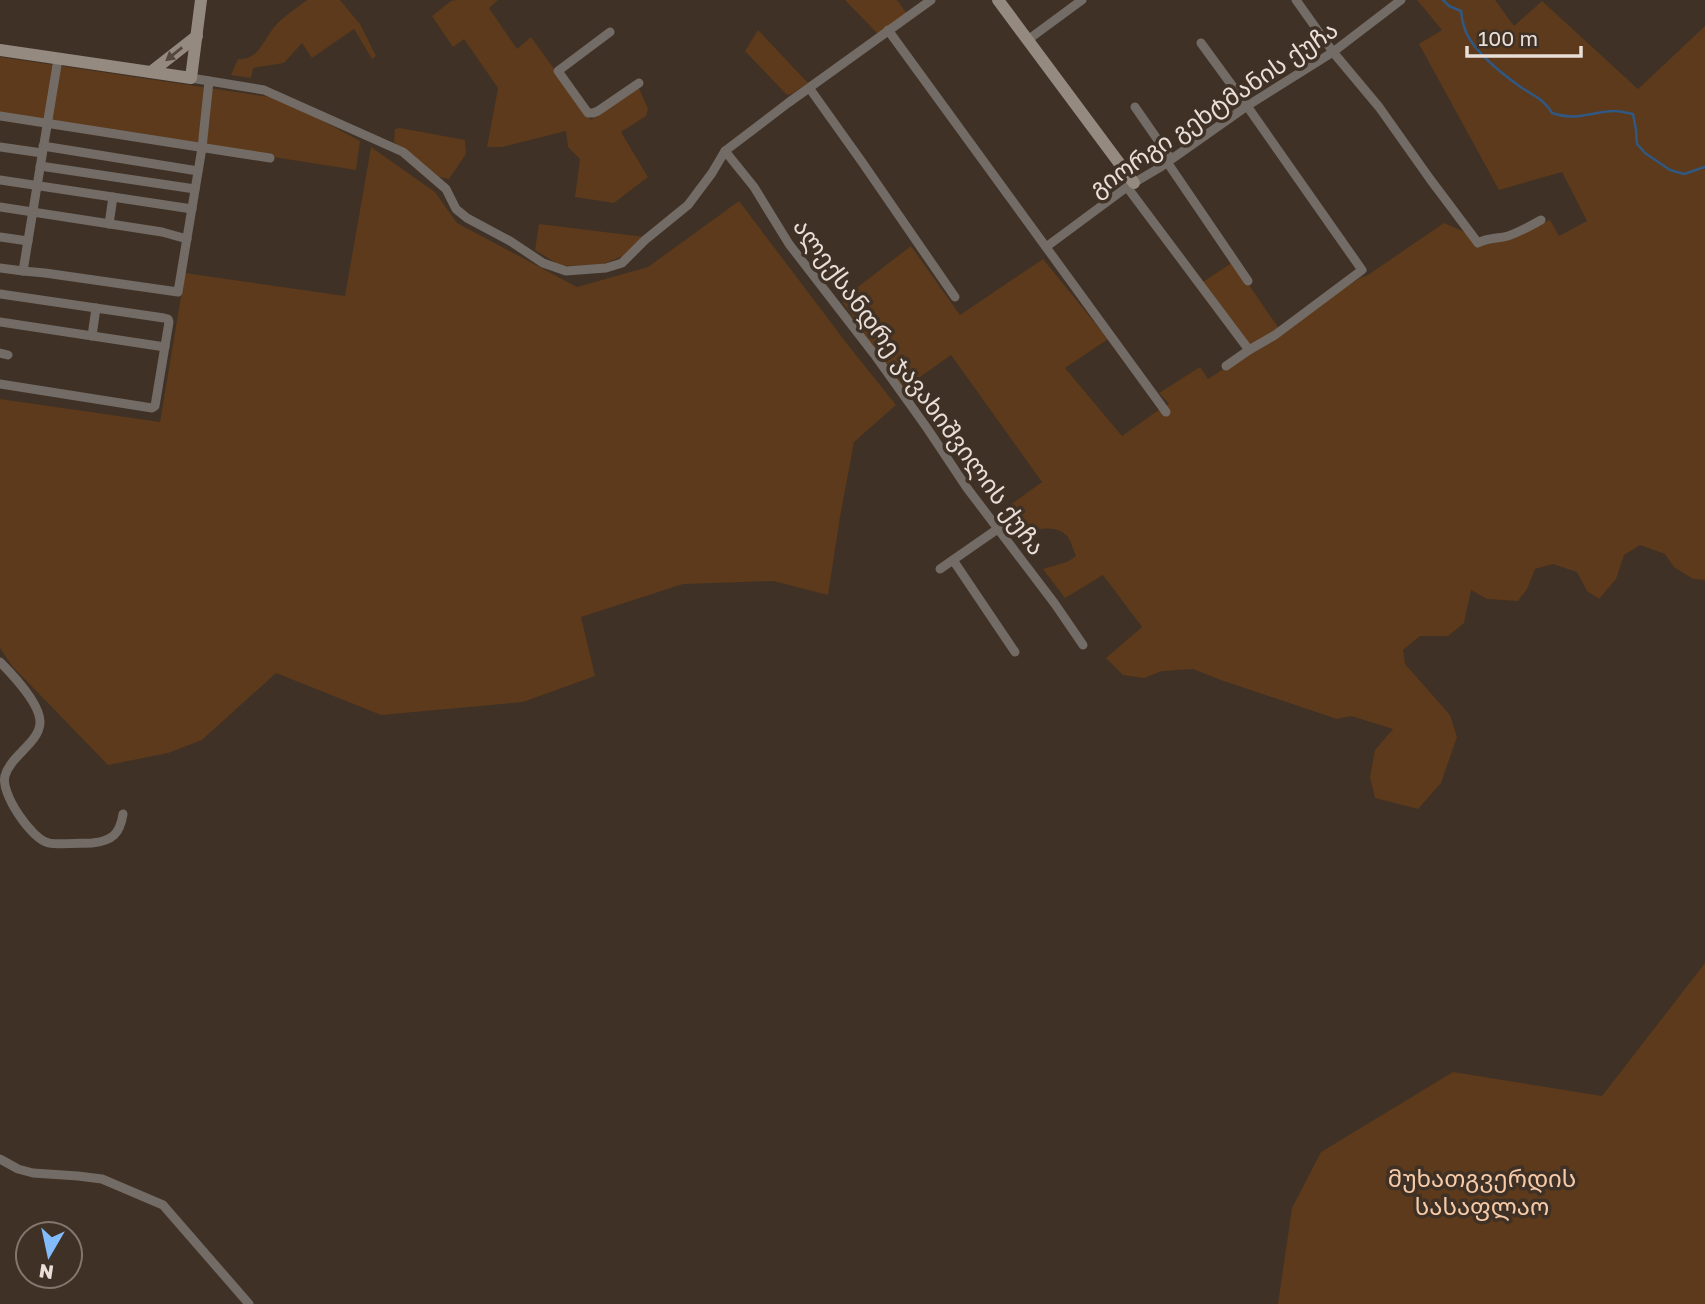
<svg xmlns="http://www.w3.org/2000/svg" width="1705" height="1304" viewBox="0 0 1705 1304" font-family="'Golos Text','Noto Sans Georgian',sans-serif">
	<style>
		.green { fill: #5c3a1b }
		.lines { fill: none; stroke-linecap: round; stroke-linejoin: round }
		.stream { stroke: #305882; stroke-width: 2.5 }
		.street { stroke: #736b65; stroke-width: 9 }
		.secondary { stroke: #958a80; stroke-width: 12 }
		.oneway { fill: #54473c }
		.labels { text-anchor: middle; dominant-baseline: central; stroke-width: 7; stroke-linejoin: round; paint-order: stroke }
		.street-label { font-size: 24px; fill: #e9dfd8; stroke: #3f3125 }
		.park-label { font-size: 24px; fill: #f7cba8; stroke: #3f3125 }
	</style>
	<rect width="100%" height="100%" fill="#3f3125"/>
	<g class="green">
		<path d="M307 0H340L360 24 376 56 372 59 354 29 312 58 302 43 284 63 253 68 251 78 231 75 238 59C258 61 264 39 275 26 284 16 297 8 307 0Z"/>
		<path d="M456 0H498L489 8 517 49 531 37 591 120 639 88 648 109 646 116 621 132 648 177 614 203 575 197 580 159 568 147 566 131 502 147H487L498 88 464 39 453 47 432 16 451 1Z"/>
		<path d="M845 0H897L907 14 878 34Z"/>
		<path d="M1417 0H1495L1514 26 1542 1 1638 89 1705 26V580L1693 579 1674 567 1665 554 1640 545 1624 555 1616 579 1599 599 1587 591 1577 572 1553 564 1535 569 1527 589 1518 601 1487 599 1471 590 1464 623 1448 636H1420L1403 650 1405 664 1450 715 1457 737 1441 783 1418 809 1375 798 1370 777 1375 750 1393 729 1351 716 1337 719 1218 679 1193 669 1162 671 1144 678 1123 675 1106 658 1142 627 1103 575 1065 598 1043 569 1067 562 1076 556C1073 550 1071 539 1066 535 1055 524 1029 528 1019 538L995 516 1042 482 951 355 903 389 841 300 911 246 960 315 1043 259 1108 339 1065 368 1122 436 1160 409 1169 404 1159 393 1200 367 1208 379 1248 353 1203 282 1233 262 1280 330 1360 278 1368 275 1444 223 1490 243 1510 237 1550 220 1559 236 1587 221 1562 172 1499 190 1419 44 1442 30Z"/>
		<path d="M758 30 808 83 790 95 786 94 745 51Z"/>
		<path d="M0 57 270 97 321 120 360 141 356 170 0 114Z"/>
		<path d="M400 128 465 140 466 154 449 179 439 177 394 142 395 129Z"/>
		<path d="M371 147 435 192 457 223 577 287 648 267 739 201 848 345 896 405 854 442 840 517 828 595 773 581 683 584 581 617 595 676 523 702 381 715 276 673 202 740 168 753 108 765 12 666 0 648V399L160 422 185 273 345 296Z"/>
		<path d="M539 224 645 237 625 255 601 265 561 266 535 250Z"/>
		<path d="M1705 963V1304H1278L1292 1208 1321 1152 1453 1072 1602 1096Z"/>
	</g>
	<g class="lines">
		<path class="stream" d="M1443 0 1449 6 1461 11C1462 20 1464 30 1469 38 1480 56 1505 76 1522 88 1534 96 1545 100 1552 113 1578 122 1591 111 1615 111 1621 111 1627 113 1633 114L1636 130 1637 144 1645 153 1670 170 1684 174 1705 167"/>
		<g class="street">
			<path d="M1296 0 1333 52 1379 107 1430 179 1478 243C1488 237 1497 239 1508 236 1520 232 1530 226 1541 220"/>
			<path d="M888 30 1166 412"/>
			<path d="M610 32 558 71 588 113H593L598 111 639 83"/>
			<path d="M1029 39 1082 0"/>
			<path d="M1201 43 1247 106 1362 270 1275 335 1249 350 1226 366"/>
			<path d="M191 78 264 90 403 152 446 189 456 209 467 218 510 241 543 263 566 271 606 268 622 263 645 240 688 205 712 173 725 151 788 103 931 0"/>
			<path d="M810 89 862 162 955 297"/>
			<path d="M1135 107 1171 159"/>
			<path d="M0 116 270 158"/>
			<path d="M43 146 198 171"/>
			<path d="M0 147 42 153"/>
			<path d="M725 151 754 187 789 244 874 354 927 428 967 488 1055 604 1083 645"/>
			<path d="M1167 162 1248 281"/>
			<path d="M40 166 195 189"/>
			<path d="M0 180 192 209"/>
			<path d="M1127 187 1249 350"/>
			<path d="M0 207 162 232 187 239"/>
			<path d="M109 224 113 197"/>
			<path d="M0 237 28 241"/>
			<path d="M1046 247 1127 187 1159 168 1247 106 1333 52 1401 0"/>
			<path d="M0 268 23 271 58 59"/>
			<path d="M23 271 45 273 178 292 202 148 209 81"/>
			<path d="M0 294 164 318 168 319 169 322 155 406 152 408 0 384"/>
			<path d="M0 322 165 347"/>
			<path d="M92 336 96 308"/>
			<path d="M0 353 8 355"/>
			<path d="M953 560 1015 652"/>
			<path d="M940 569 999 528"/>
			<path d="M0 662C13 675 41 705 40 723 39 743 10 756 5 776 0 793 32 840 49 843 57 845 82 843 92 843 112 841 120 834 123 814"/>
			<path d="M0 1159 18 1169 33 1173 78 1176 102 1179 163 1205 249 1304"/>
		</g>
		<g class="secondary">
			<path d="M998 0 1134 183"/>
			<path d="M0 50 191 78 201 0"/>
			<path d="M151 72 197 36"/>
		</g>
	</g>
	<defs><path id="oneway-solid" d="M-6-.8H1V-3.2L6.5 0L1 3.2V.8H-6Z" transform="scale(1.75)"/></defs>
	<use class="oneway" href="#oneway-solid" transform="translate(174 54) rotate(141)"/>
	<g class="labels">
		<g class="street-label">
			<text transform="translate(1213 108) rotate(-34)">გიორგი გეხტმანის ქუჩა</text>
			<text transform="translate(920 386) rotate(54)">ალექსანდრე ჯავახიშვილის ქუჩა</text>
		</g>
		<g class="park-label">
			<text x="1482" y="1177">მუხათგვერდის<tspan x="1482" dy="28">სასაფლაო</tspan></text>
		</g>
	</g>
	<g transform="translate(49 1255) rotate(189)"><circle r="33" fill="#3f3125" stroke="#83776d" stroke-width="2"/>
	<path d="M0-5L12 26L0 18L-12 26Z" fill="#82bcfa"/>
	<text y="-10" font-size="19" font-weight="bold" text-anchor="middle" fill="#e9dfd8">N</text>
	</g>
	<path d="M1467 46v10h114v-10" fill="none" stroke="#e9dfd8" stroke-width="3.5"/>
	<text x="1478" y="46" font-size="21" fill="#e9dfd8" stroke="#3f3125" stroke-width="5" paint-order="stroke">100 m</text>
</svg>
